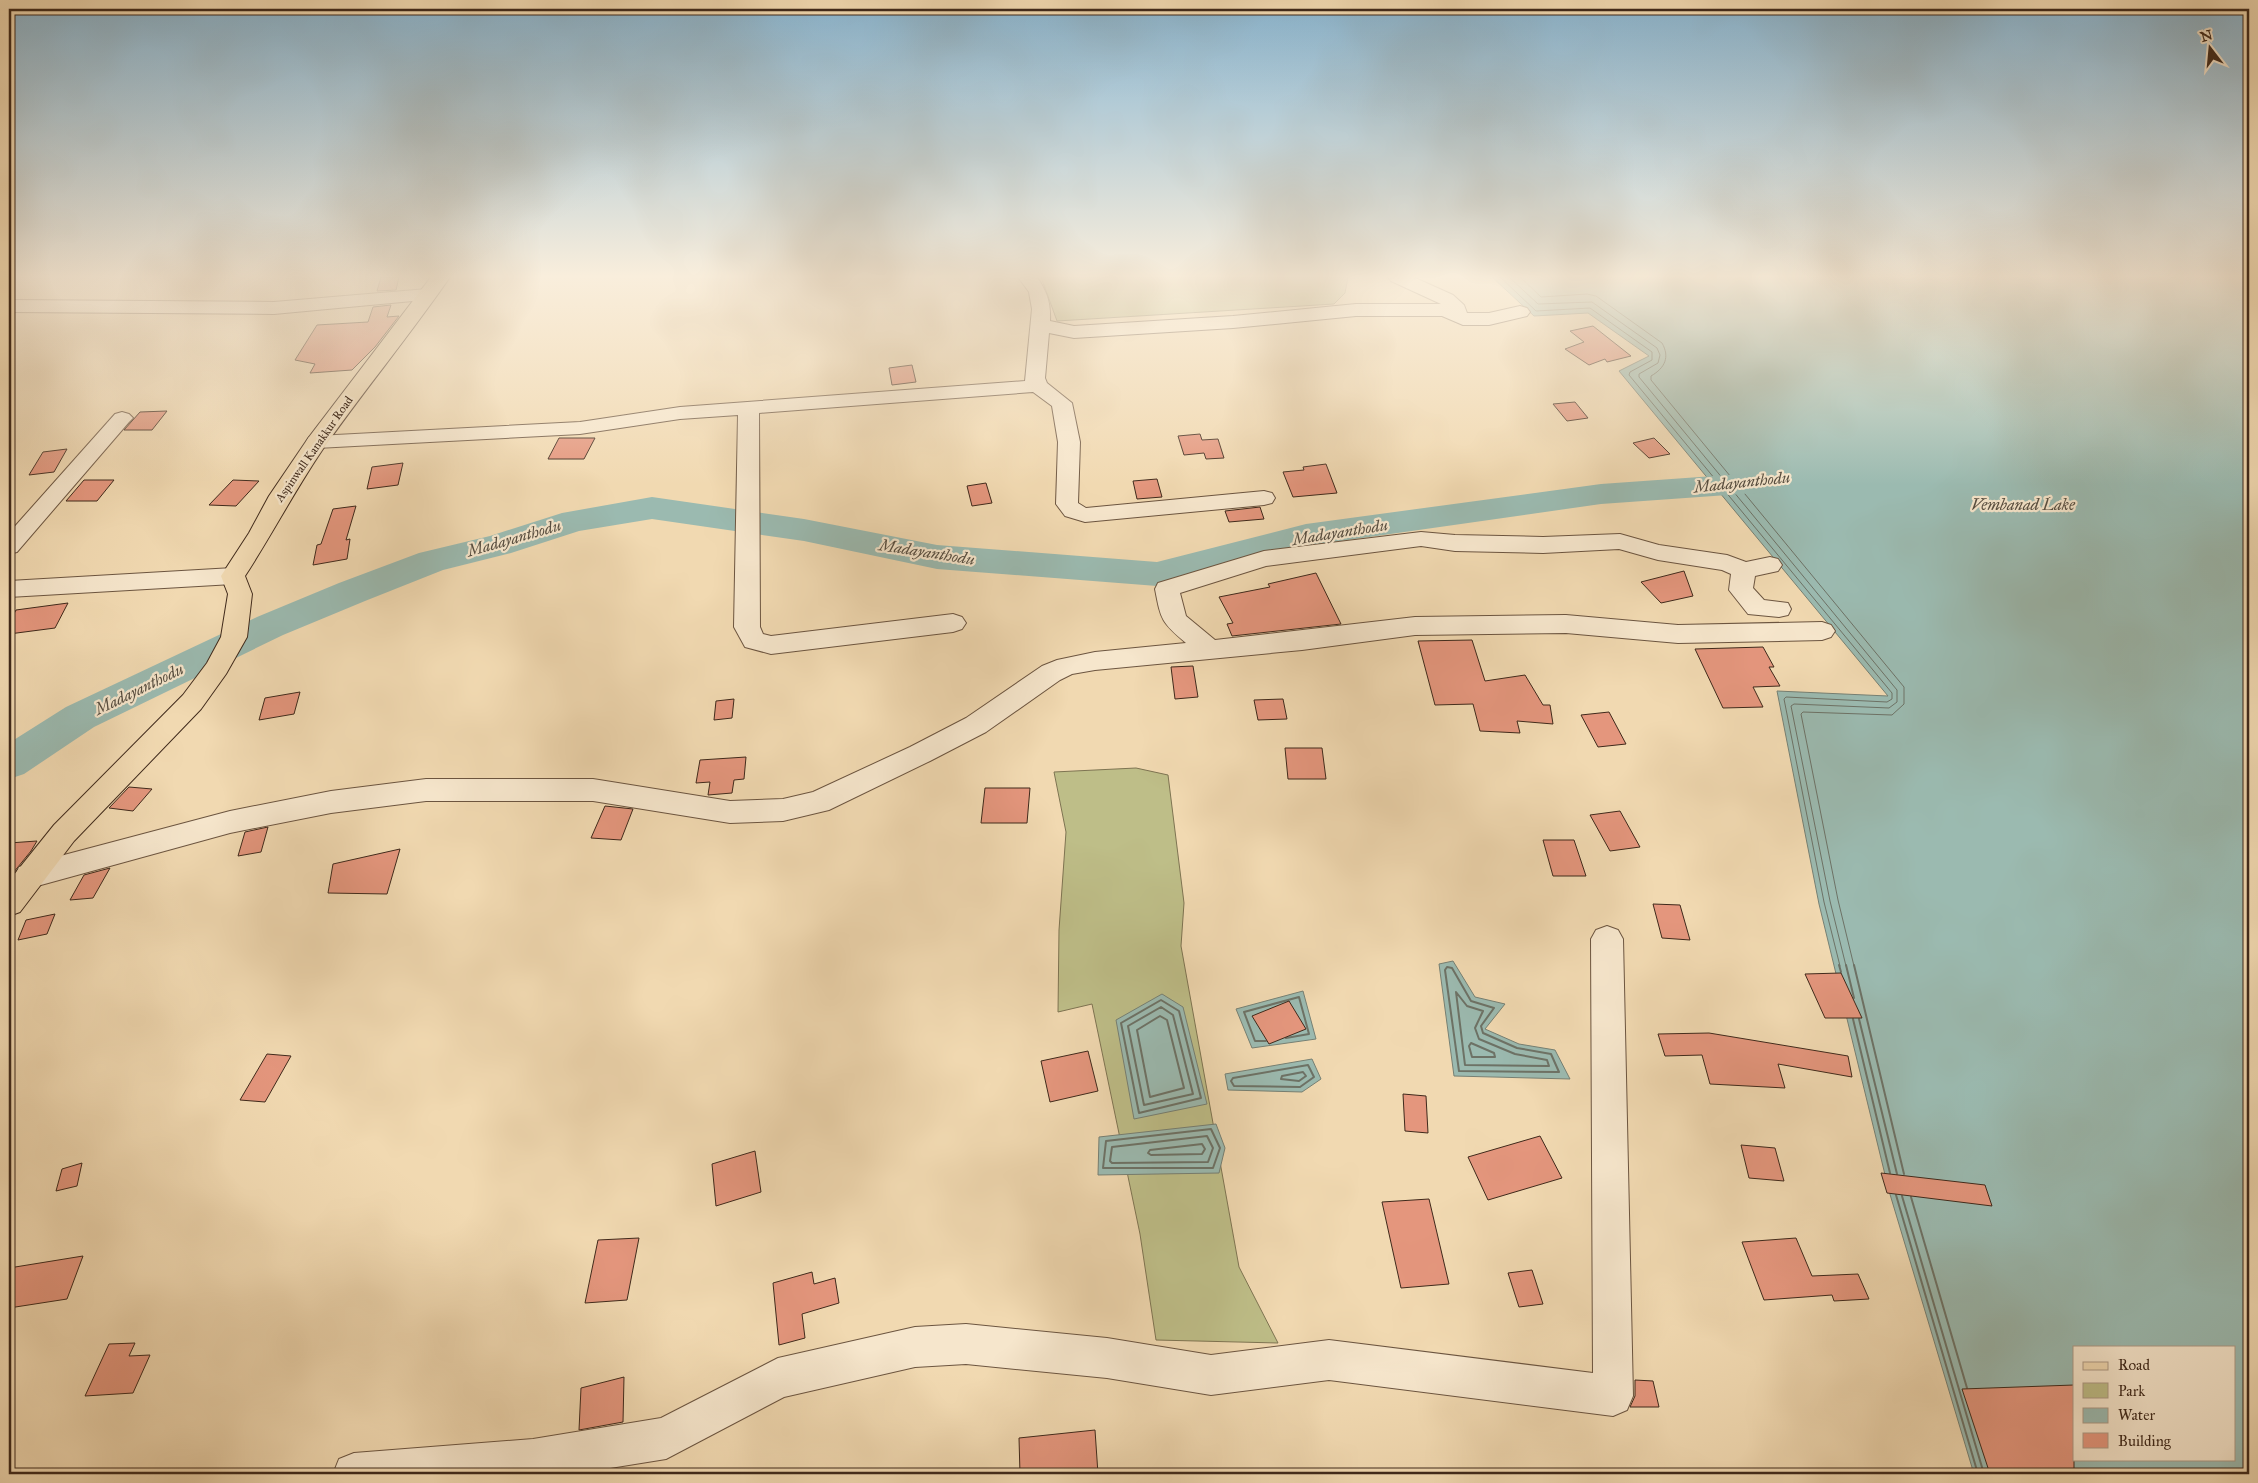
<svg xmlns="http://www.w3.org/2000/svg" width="2258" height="1483" viewBox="0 0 2258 1483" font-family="'IM FELL Great Primer',serif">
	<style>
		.green { fill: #bebe88; stroke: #7e7452 }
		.water { fill: #9bbab0; stroke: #768074; fill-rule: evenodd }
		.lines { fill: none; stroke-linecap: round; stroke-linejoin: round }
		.shore-far1 { stroke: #6d7266; stroke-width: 1 }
		.shore { stroke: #6d7266; stroke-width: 2 }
		.river { fill: #9bbab0; fill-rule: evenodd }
		.building { fill: #e4967d; stroke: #3f291b }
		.minor-casing { stroke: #6c5540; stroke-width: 2 }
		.major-casing { stroke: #3f291b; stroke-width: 2 }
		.minor { fill: #f6e6cc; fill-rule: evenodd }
		.major { fill: #f1d9b1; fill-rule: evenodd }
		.labels { text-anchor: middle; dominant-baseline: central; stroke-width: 4.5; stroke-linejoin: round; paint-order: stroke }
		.far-street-label { font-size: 12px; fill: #3f291b; stroke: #f6e6cc }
		.water-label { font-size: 16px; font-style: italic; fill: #564d40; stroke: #f6e6cc }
	</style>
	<rect width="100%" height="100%" fill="#f1d9b1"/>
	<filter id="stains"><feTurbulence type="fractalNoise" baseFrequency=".004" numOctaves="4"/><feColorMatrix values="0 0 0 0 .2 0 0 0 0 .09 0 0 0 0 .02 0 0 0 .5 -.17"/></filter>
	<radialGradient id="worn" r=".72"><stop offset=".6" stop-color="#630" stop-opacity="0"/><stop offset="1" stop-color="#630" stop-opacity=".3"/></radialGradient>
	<g class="green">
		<path d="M1041 277H1348L1345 293 1334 304 1057 321Z"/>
		<path d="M1136 768 1168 775 1184 903 1181 946 1239 1267 1278 1343 1156 1340 1140 1234 1092 1004 1058 1012 1059 930 1066 832 1054 772Z"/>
	</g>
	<g class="water">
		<path d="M1492 277H2249V1474H1974L1889 1191 1819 904 1777 691 1888 696 1619 371 1649 356 1588 313 1534 316ZM2074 1347H2234V1459H2074Z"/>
		<path d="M1453 961 1475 997 1505 1004 1485 1029 1519 1044 1555 1050 1570 1079 1454 1076 1439 964Z"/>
		<path d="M1303 991 1316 1039 1252 1048 1236 1009Z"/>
		<path d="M1162 994 1183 1007 1207 1104 1134 1119 1116 1020Z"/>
		<path d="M1312 1059 1321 1079 1302 1092 1228 1090 1225 1074Z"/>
		<path d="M1216 1124 1225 1148 1219 1173 1098 1175 1099 1137Z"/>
	</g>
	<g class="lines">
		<g class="shore-far1">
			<path d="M1500 277 1536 311 1590 308 1652 352V360L1630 372 1629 375 1892 693V699L1887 702 1786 697 1784 699 1824 902 1840 966"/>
			<path d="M1509 277 1538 304 1592 302 1657 348 1660 355 1658 363 1639 374V377L1897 690V702L1889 708 1794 704 1791 706 1830 901 1846 966"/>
			<path d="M1520 277 1541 297 1587 294 1596 296 1662 343C1670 357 1665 368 1651 376V380L1904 687V704L1892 715 1803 712 1801 714 1838 900 1854 966"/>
		</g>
		<g class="shore">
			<path d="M1839 965 1841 972"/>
			<path d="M1846 965 1854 998"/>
			<path d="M1854 965 1904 1174"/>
			<path d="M1447 967 1452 968 1471 1001 1494 1008 1481 1026 1483 1033 1517 1048 1551 1054 1559 1072 1459 1071 1445 970Z"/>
			<path d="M1456 992 1467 1006 1483 1011 1475 1028 1479 1039 1515 1054 1547 1060 1549 1066 1465 1065Z"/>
			<path d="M1161 1000 1179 1011 1201 1098 1139 1113 1121 1023Z"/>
			<path d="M1161 1007 1173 1015 1193 1094 1144 1105 1128 1026Z"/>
			<path d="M1160 1016 1167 1020 1184 1088 1150 1097 1137 1030Z"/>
			<path d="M1853 1019 1890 1173"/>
			<path d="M1859 1019 1897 1174"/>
			<path d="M1266 1041H1255L1244 1012 1299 997 1309 1034 1286 1038"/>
			<path d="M1471 1043 1494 1053 1495 1057H1472L1469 1046Z"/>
			<path d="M1308 1065 1314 1077 1300 1087 1234 1086 1231 1081 1233 1078Z"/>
			<path d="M1303 1072 1306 1076 1299 1081 1281 1079 1282 1076Z"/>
			<path d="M1211 1129 1220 1148 1213 1168H1103L1106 1141Z"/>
			<path d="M1207 1136 1213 1148 1208 1162 1112 1163 1110 1161 1112 1147Z"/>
			<path d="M1202 1144 1205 1149 1202 1154 1151 1155 1148 1153 1150 1150Z"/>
			<path d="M1896 1195 1978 1474"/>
			<path d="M1902 1196 1984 1474"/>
			<path d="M1911 1197 1967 1388"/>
		</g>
		<path class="river" d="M1770 472 1782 475 1787 482 1782 489 1770 492 1601 504 1306 546 1157 586 937 569 804 541 652 519 579 531 511 553 443 570 365 601 283 635 94 727 24 774 9 779V743L66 707 257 617 339 583 419 553 490 536 562 513 652 497 804 519 937 545 1157 562 1306 524 1601 484Z"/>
	</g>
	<g class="building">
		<path d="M381 277H399L396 290 377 291Z"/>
		<path d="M391 305 387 317 399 316 375 347 352 370 310 373 315 364 295 360 317 325 368 322 373 307Z"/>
		<path d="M1593 326 1631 356 1607 362 1605 359 1589 365 1565 349 1584 342 1570 331Z"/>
		<path d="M912 365 916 382 892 385 889 368Z"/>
		<path d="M1575 402 1588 418 1567 421 1553 404Z"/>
		<path d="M167 411 152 430H124L140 412Z"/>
		<path d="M1200 434 1202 440 1218 439 1224 458 1206 459 1204 453 1184 455 1178 436Z"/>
		<path d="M559 438H595L584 459H548Z"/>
		<path d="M1654 438 1670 454 1649 458 1633 443Z"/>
		<path d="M67 449 54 472 29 475 43 452Z"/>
		<path d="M403 463 398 485 367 489 372 467Z"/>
		<path d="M1326 464 1337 493 1293 497 1283 472 1304 470 1303 467Z"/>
		<path d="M1157 479 1162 497 1137 499 1133 481Z"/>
		<path d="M84 480H114L97 501H66Z"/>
		<path d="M233 480 259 481 236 506 209 505Z"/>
		<path d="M986 483 992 503 972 506 967 486Z"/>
		<path d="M356 506 346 540 350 539 347 559 313 565 317 545 321 544 333 509Z"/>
		<path d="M1260 507 1264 519 1229 522 1225 511Z"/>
		<path d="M1684 571 1693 596 1661 603 1641 582Z"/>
		<path d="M1316 573 1341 624 1232 636 1227 624 1233 623 1219 597 1270 587 1268 584Z"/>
		<path d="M68 603 55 628 9 634V623L16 610Z"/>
		<path d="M1472 640 1485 681 1525 675 1543 705H1550L1553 724 1517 721 1520 733 1480 731 1473 704 1435 705 1418 641Z"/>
		<path d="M1763 647 1774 667H1769L1780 686 1753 687 1763 707 1723 708 1695 649Z"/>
		<path d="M1193 666 1198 697 1175 699 1171 667Z"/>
		<path d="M300 692 294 714 259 720 265 698Z"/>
		<path d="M734 699 732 718 714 720 716 701Z"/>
		<path d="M1283 699 1287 719 1258 720 1254 700Z"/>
		<path d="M1609 712 1626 744 1598 747 1581 715Z"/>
		<path d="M1285 748H1322L1326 779H1288Z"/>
		<path d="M746 757 744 779 734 780 732 793 708 795 710 782 696 783 700 760Z"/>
		<path d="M129 787 152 789 133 811 109 808Z"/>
		<path d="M985 788H1030L1027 823H981Z"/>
		<path d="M605 806 633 809 621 840 591 838Z"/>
		<path d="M1620 811 1640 847 1610 851 1590 815Z"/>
		<path d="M268 827 261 852 238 856 245 832Z"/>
		<path d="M1543 840H1574L1586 876H1553Z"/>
		<path d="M37 841 31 851 9 878V843Z"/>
		<path d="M400 849 387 894 328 893 333 864Z"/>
		<path d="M110 868 93 898 70 900 84 875Z"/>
		<path d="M1653 904 1680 905 1690 940 1662 938Z"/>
		<path d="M55 914 47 934 18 940 26 920Z"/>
		<path d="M1841 973 1862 1018H1825L1805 974Z"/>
		<path d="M1289 1001 1306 1029 1269 1044 1252 1016Z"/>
		<path d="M1709 1033 1848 1056 1852 1077 1778 1064 1785 1088 1710 1084 1702 1055 1665 1056 1658 1034Z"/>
		<path d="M1088 1051 1098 1091 1050 1102 1041 1061Z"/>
		<path d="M267 1054 291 1056 265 1102 240 1100Z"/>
		<path d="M1403 1094 1426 1096 1428 1133 1405 1131Z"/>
		<path d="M1540 1136 1562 1178 1488 1200 1468 1157Z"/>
		<path d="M1741 1145 1775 1148 1784 1181 1749 1178Z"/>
		<path d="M755 1151 761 1192 716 1206 712 1164Z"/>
		<path d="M82 1163 77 1186 56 1191 62 1169Z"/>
		<path d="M1881 1173 1985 1185 1992 1206 1887 1193Z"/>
		<path d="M1429 1199 1449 1284 1401 1288 1382 1202Z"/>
		<path d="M639 1238 627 1300 585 1303 598 1240Z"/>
		<path d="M1796 1238 1812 1276 1858 1274 1869 1299 1834 1301 1832 1295 1764 1300 1742 1242Z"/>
		<path d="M83 1256 67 1299 9 1308V1268Z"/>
		<path d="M1532 1270 1543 1304 1519 1307 1508 1273Z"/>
		<path d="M812 1272 814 1284 835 1278 839 1303 802 1314 805 1338 779 1345 773 1283Z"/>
		<path d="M135 1343 129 1356 150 1355 133 1393 85 1396 109 1344Z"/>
		<path d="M624 1377 623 1422 579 1430 581 1388Z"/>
		<path d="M1635 1380 1653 1381 1659 1407H1630L1635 1396Z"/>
		<path d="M2074 1385V1474H1990L1962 1389Z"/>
		<path d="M1095 1430 1098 1474H1020L1019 1438Z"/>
	</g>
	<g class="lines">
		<g class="minor-casing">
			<g id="minor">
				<path d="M1018 277H1037C1047 292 1051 303 1050 321L1074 326 1233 316 1356 304H1441L1391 281 1388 277H1413L1453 295 1464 305 1467 313H1489L1520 306 1527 308 1530 312 1527 316 1489 325H1463L1442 316H1356L1233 328 1074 338 1049 333 1045 378 1047 383 1072 403 1080 442 1078 503 1086 508 1264 491 1272 493 1275 498 1272 503 1264 505 1085 522 1065 516 1056 504 1058 442 1052 406 1033 392 759 413 760 627 763 634 771 636 953 614 962 617 966 623 962 629 953 632 771 654 745 647 734 627 738 415 680 419 580 434 317 448 309 447 306 442 309 437 317 436 580 422 680 407 1025 381 1032 309 1029 292Z"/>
				<path d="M427 289 434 291 436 295 434 299 274 314 9 312V300L274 302Z"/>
				<path d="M122 412 129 414 133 418 129 422 17 552 9 554V533L115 414Z"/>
				<path d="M1421 532 1455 535 1543 537 1620 534 1659 545 1727 555 1746 562 1770 557 1778 559 1782 565 1778 571 1755 576 1753 588 1764 600 1788 603 1791 609 1788 615 1779 617 1748 614 1729 590 1731 574 1722 570 1658 560 1619 549 1543 553 1455 551 1421 546 1266 566 1180 593 1186 616 1215 640 1415 617 1566 615 1678 625 1822 622 1831 625 1835 631 1831 637 1822 640 1678 643 1566 633 1415 635 1302 650 1095 670 1072 674 1060 680 986 732 930 761 829 810 783 821 730 823 593 801H426L331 813 230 833 30 888 19 885 15 876 19 867 30 864 230 811 331 791 426 779H593L730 801 783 799 813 792 910 747 966 718 1042 666 1057 660 1095 652 1186 643C1161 622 1161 620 1155 589L1158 583 1264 551Z"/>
				<path d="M233 568 242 570 245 576 242 582 233 584 9 597V581Z"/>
				<path d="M1607 926 1618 930 1623 939 1633 1396 1627 1410 1613 1416 1329 1380 1211 1395 1107 1378 966 1364 915 1367 784 1397 666 1459 573 1474H333L339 1459 354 1453 533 1439 661 1418 778 1358 915 1327 966 1324 1107 1338 1211 1355 1329 1340 1593 1373 1591 939 1596 930Z"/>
			</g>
		</g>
		<g class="major-casing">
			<path id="major" d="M431 277H450C410 335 365 389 325 446 296 488 273 533 245 576L252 594 247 637 226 674 201 709 74 841 20 912 9 916V881L54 825 183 695 207 663 221 637 228 594 221 576 249 533 269 496 309 437Z"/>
		</g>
		<use href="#minor" class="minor"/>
		<use href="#major" class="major"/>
	</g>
	<linearGradient id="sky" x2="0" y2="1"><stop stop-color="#89b6d2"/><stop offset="0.57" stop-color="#f9eedc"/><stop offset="1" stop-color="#f9eedc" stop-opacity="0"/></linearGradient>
	<rect width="2258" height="485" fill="url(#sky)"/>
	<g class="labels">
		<g class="far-street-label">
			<text transform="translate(314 449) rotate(-55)">Aspinwall Kanakkur Road</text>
		</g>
		<g class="water-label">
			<text transform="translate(1742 482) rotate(-6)">Madayanthodu</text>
			<text x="2023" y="504">Vembanad Lake</text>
			<text transform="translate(1340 532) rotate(-9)">Madayanthodu</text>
			<text transform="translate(514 538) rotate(-16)">Madayanthodu</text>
			<text transform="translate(927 552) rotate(9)">Madayanthodu</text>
			<text transform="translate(139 689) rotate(-26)">Madayanthodu</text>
		</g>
	</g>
	<rect width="2258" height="1483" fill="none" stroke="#f1d9b1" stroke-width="30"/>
	<rect x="10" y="10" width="2238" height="1463" fill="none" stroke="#3f291b" stroke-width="2.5"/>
	<rect x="15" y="15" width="2228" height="1453" fill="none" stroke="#3f291b"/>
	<rect x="2073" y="1346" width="162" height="115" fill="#f6e6cc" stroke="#ad9a85"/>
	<rect x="2083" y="1362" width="25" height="8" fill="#f1d9b1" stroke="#ad9a85"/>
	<text x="2118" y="1370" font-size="15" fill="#3f291b">Road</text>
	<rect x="2083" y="1383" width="25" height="15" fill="#bebe88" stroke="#ad9a85"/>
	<text x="2118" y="1396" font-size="15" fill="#3f291b">Park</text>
	<rect x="2083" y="1408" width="25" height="15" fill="#9bbab0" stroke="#ad9a85"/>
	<text x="2118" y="1420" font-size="15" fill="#3f291b">Water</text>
	<rect x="2083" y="1433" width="25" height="15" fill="#e4967d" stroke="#ad9a85"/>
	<text x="2118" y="1446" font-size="15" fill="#3f291b">Building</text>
	<g transform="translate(2210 48) rotate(344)" stroke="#f6e6cc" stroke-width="4" paint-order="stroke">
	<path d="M0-4L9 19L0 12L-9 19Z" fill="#3f291b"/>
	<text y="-8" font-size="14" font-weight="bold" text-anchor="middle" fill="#3f291b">N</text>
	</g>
	<rect width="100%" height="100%" filter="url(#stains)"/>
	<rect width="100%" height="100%" fill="url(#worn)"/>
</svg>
